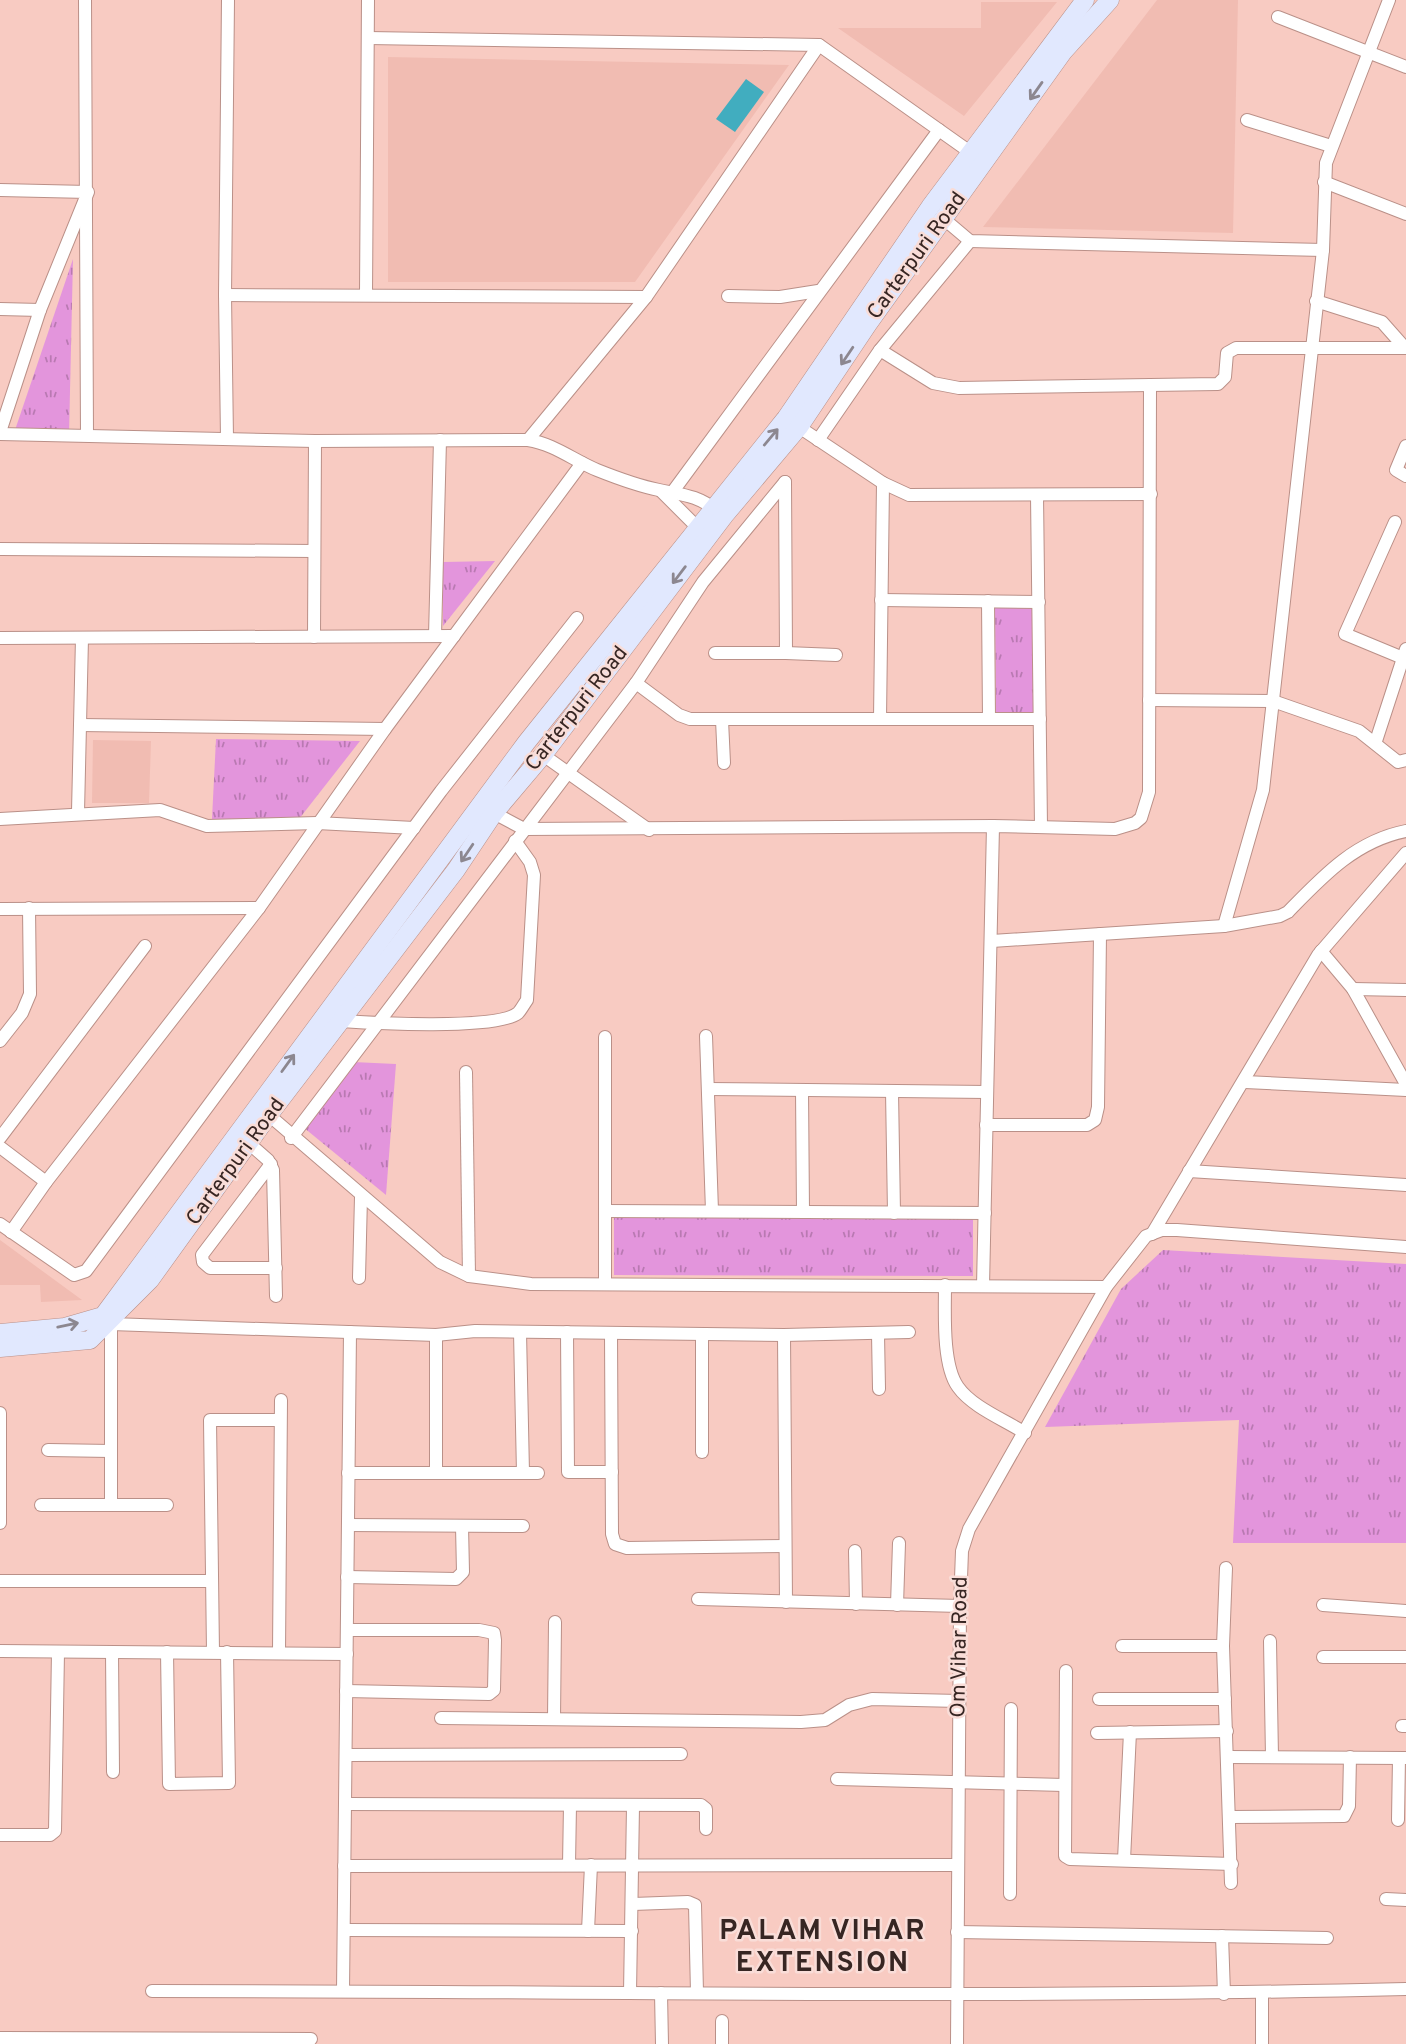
<svg xmlns="http://www.w3.org/2000/svg" width="1406" height="2044" viewBox="0 0 1406 2044" font-family="Overpass,sans-serif">
	<style>
		.built { fill: #f1bcb2 }
		.grass { fill: url(#grass-tufts) }
		.water { fill: #41adbf }
		.lines { fill: none; stroke-linecap: round; stroke-linejoin: round }
		.street-casing { stroke: #ba9088; stroke-width: 14 }
		.secondary-casing { stroke: #ba9088; stroke-width: 19 }
		.street { stroke: #fff; stroke-width: 12 }
		.secondary { stroke: #e1e8fe; stroke-width: 18 }
		.oneway { stroke: #8c8790 }
		.labels { text-anchor: middle; dominant-baseline: central; stroke-width: 5; stroke-linejoin: round; paint-order: stroke }
		.street-label { font-size: 21px; fill: #372623; stroke: #f9ddd8 }
		.district-label { font-size: 28px; font-weight: bold; letter-spacing: 2px; fill: #372623; stroke: #f9ddd8 }
	</style>
	<defs>
		<pattern id="grass-tufts" width="24" height="20" patternUnits="userSpaceOnUse" patternTransform="scale(1.75)"><rect width="24" height="20" fill="#e395dc"/><path d="M3 7l-1-3M5 7V3M7 7l1-3M15 17l-1-3M17 17v-4M19 17l1-3" fill="none" stroke="#b979b2"/></pattern>
	</defs>
	<rect width="100%" height="100%" fill="#f8cbc2"/>
	<g class="built">
		<path d="M1157 0H1238L1233 233 983 227Z"/>
		<path d="M981 2H1057L964 116 838 28H981Z"/>
		<path d="M388 57 789 65 635 282H388Z"/>
		<path d="M93 740 151 741 149 803H92Z"/>
		<path d="M0 1240 82 1300 41 1302 40 1285H0Z"/>
	</g>
	<g class="grass">
		<path d="M73 259 69 435 14 433Z"/>
		<path d="M495 561 443 626V562Z"/>
		<path d="M995 608H1033V712H996Z"/>
		<path d="M216 739 360 741 299 819H212Z"/>
		<path d="M353 1062 396 1064 386 1195 303 1127Z"/>
		<path d="M614 1217 973 1218V1276L614 1275Z"/>
		<path d="M1163 1250 1406 1264V1543H1233L1239 1420 1045 1427 1121 1289Z"/>
	</g>
	<path class="water" d="M746 79 764 92 735 132 716 119Z"/>
	<g class="lines">
		<g class="street-casing">
			<g id="street">
				<path d="M85 0 87 435"/>
				<path d="M1278 17 1406 67"/>
				<path d="M368 38 819 45 970 152"/>
				<path d="M1247 120 1331 146"/>
				<path d="M1324 182 1406 214"/>
				<path d="M0 190 88 192 40 310 0 432"/>
				<path d="M944 219 970 241 1323 250"/>
				<path d="M366 294 368 0"/>
				<path d="M225 295 646 297"/>
				<path d="M728 296 780 297 818 291"/>
				<path d="M1316 301 1382 322 1405 348"/>
				<path d="M0 309 40 310"/>
				<path d="M880 350 933 383 959 388 1218 384 1225 377 1227 353 1236 348H1406"/>
				<path d="M799 427 883 483 909 495 1151 494"/>
				<path d="M0 434 315 441 528 440C554 444 573 460 597 470 617 478 639 486 659 490 684 495 697 495 719 512"/>
				<path d="M227 439 225 295 228 0"/>
				<path d="M528 440 646 297 819 45"/>
				<path d="M818 440 880 350 970 241"/>
				<path d="M1406 446 1396 470 1406 476"/>
				<path d="M674 490 939 130"/>
				<path d="M661 491 703 533"/>
				<path d="M1037 495 1041 827"/>
				<path d="M1395 522 1345 634 1403 658"/>
				<path d="M0 549 314 551"/>
				<path d="M881 600 1039 602"/>
				<path d="M988 601 989 719"/>
				<path d="M435 636 440 440"/>
				<path d="M314 637 315 441"/>
				<path d="M0 638 454 636"/>
				<path d="M715 653H786L785 482"/>
				<path d="M786 653 836 655"/>
				<path d="M636 683 679 715 690 719H1040"/>
				<path d="M1149 700 1273 701 1359 731 1398 762 1406 760"/>
				<path d="M880 719 883 483"/>
				<path d="M722 720 724 763"/>
				<path d="M80 725 385 729"/>
				<path d="M1376 741 1406 649"/>
				<path d="M543 755 649 830"/>
				<path d="M78 812 82 638"/>
				<path d="M494 813 524 829 993 826 1115 829 1135 823 1141 818 1149 792 1150 385"/>
				<path d="M0 819 160 810 207 826 317 823 414 828"/>
				<path d="M0 909 259 908"/>
				<path d="M1224 926 1263 790 1323 250 1326 163 1389 0"/>
				<path d="M992 941 1224 926 1280 916 1288 912C1322 877 1355 841 1406 831"/>
				<path d="M1321 951 1353 989 1406 1084"/>
				<path d="M1353 989 1406 990"/>
				<path d="M341 1021C371 1023 497 1030 518 1013 521 1010 524 1004 527 1000L534 875 530 862 515 841"/>
				<path d="M706 1036 712 1211"/>
				<path d="M605 1037V1282"/>
				<path d="M0 1041 22 1013 30 994 29 908"/>
				<path d="M466 1072 469 1276"/>
				<path d="M1245 1082 1406 1090"/>
				<path d="M708 1089 987 1092"/>
				<path d="M802 1090 803 1212"/>
				<path d="M892 1091 894 1213"/>
				<path d="M263 1110 440 1262 469 1276 531 1284 1106 1287"/>
				<path d="M986 1125H1087L1095 1120 1098 1107 1100 934"/>
				<path d="M0 1138 145 946"/>
				<path d="M243 1138 268 1160 273 1170 276 1296"/>
				<path d="M291 1138 636 683 703 582 785 482"/>
				<path d="M0 1147 46 1182"/>
				<path d="M271 1164 202 1255 203 1262 210 1268H276"/>
				<path d="M1189 1171 1406 1185"/>
				<path d="M605 1211 985 1213"/>
				<path d="M0 1224 74 1275 86 1271 441 791 577 618"/>
				<path d="M11 1232 46 1182 259 908 385 729 582 463"/>
				<path d="M1152 1234 1318 955 1406 853"/>
				<path d="M359 1278 361 1197"/>
				<path d="M945 1285C945 1312 942 1365 958 1387 972 1407 1005 1420 1025 1433"/>
				<path d="M983 1286 993 826"/>
				<path d="M106 1319 111 1324 436 1335 475 1331 784 1335 909 1332"/>
				<path d="M520 1332 523 1473"/>
				<path d="M567 1332 568 1472H612"/>
				<path d="M611 1333 612 1534 615 1544 627 1548 785 1546"/>
				<path d="M702 1334V1452"/>
				<path d="M878 1334 879 1389"/>
				<path d="M436 1335V1473"/>
				<path d="M784 1335 786 1602"/>
				<path d="M0 1413V1523"/>
				<path d="M48 1450 111 1451"/>
				<path d="M348 1473H538"/>
				<path d="M41 1505H167"/>
				<path d="M111 1505V1324"/>
				<path d="M348 1525 523 1526"/>
				<path d="M855 1551 856 1604"/>
				<path d="M1226 1568 1223 1646 1231 1883"/>
				<path d="M347 1577 456 1579 463 1572 462 1526"/>
				<path d="M0 1581H212"/>
				<path d="M698 1599 960 1606"/>
				<path d="M897 1605 899 1543"/>
				<path d="M1323 1605 1406 1611"/>
				<path d="M1270 1641 1272 1757"/>
				<path d="M1122 1646H1223"/>
				<path d="M0 1651 347 1654"/>
				<path d="M112 1652 113 1772"/>
				<path d="M167 1652 169 1784 229 1783 227 1652"/>
				<path d="M213 1652 210 1420H280"/>
				<path d="M279 1653 281 1400"/>
				<path d="M1323 1657H1406"/>
				<path d="M1066 1671 1065 1856 1070 1859 1232 1864"/>
				<path d="M346 1691 489 1694 494 1690 495 1640 494 1633 479 1630H347"/>
				<path d="M1099 1699H1225"/>
				<path d="M441 1718 801 1722 825 1720 849 1705 872 1699 959 1701"/>
				<path d="M554 1719 555 1622"/>
				<path d="M1402 1726H1406"/>
				<path d="M1097 1733 1227 1731"/>
				<path d="M346 1755 681 1754"/>
				<path d="M1228 1757 1406 1758"/>
				<path d="M837 1779 1064 1785"/>
				<path d="M345 1804 701 1805 706 1809V1829"/>
				<path d="M1230 1817 1344 1816 1349 1806 1350 1757"/>
				<path d="M1398 1820 1399 1758"/>
				<path d="M0 1835H50L55 1831 58 1652"/>
				<path d="M1124 1860 1130 1732"/>
				<path d="M569 1865 570 1805"/>
				<path d="M344 1866 958 1865"/>
				<path d="M1010 1894 1011 1709"/>
				<path d="M1386 1899 1406 1900"/>
				<path d="M633 1904 688 1902 695 1905 697 1993"/>
				<path d="M344 1930 632 1931"/>
				<path d="M588 1931 591 1865"/>
				<path d="M957 1932 1327 1938"/>
				<path d="M1222 1936 1224 1994"/>
				<path d="M152 1991C570 1991 988 1999 1406 1989"/>
				<path d="M343 1991 350 1332"/>
				<path d="M630 1993 633 1806"/>
				<path d="M661 1993 662 2044"/>
				<path d="M722 2021V2044"/>
				<path d="M0 2038 311 2039"/>
				<path d="M957 2044 960 1606 962 1551 969 1529 1106 1287 1146 1236 1162 1230H1177L1406 1247"/>
				<path d="M1262 2044V1993"/>
			</g>
		</g>
		<g class="secondary-casing">
			<g id="secondary">
				<path d="M0 1333 65 1327 103 1316 526 743 786 418 930 207 1085 0"/>
				<path d="M0 1348 90 1340 150 1280 268 1116 456 870 494 813 543 755 724 516 799 427 868 324 1063 52 1110 0"/>
			</g>
		</g>
		<use href="#street" class="street"/>
		<use href="#secondary" class="secondary"/>
	</g>
	<defs><path id="oneway-shaft" d="M-6 0H5M1.5-3L5.5 0L1.5 3" fill="none" stroke-width="1.6" stroke-linecap="round" stroke-linejoin="round" transform="scale(1.75)"/></defs>
	<g class="oneway">
		<use href="#oneway-shaft" transform="translate(1036 91) rotate(125)"/>
		<use href="#oneway-shaft" transform="translate(847 356) rotate(124)"/>
		<use href="#oneway-shaft" transform="translate(771 437) rotate(-50)"/>
		<use href="#oneway-shaft" transform="translate(679 575) rotate(127)"/>
		<use href="#oneway-shaft" transform="translate(467 853) rotate(124)"/>
		<use href="#oneway-shaft" transform="translate(288 1063) rotate(-54)"/>
		<use href="#oneway-shaft" transform="translate(68 1325) rotate(-12)"/>
	</g>
	<g class="labels">
		<g class="street-label">
			<text transform="translate(917 256) rotate(-54)">Carterpuri Road</text>
			<text transform="translate(577 709) rotate(-52)">Carterpuri Road</text>
			<text transform="translate(236 1162) rotate(-54)">Carterpuri Road</text>
			<text transform="translate(960 1647) rotate(-89)">Om Vihar Road</text>
		</g>
		<g class="district-label">
			<text x="823" y="1932">PALAM VIHAR<tspan x="823" dy="32">EXTENSION</tspan></text>
		</g>
	</g>
</svg>
